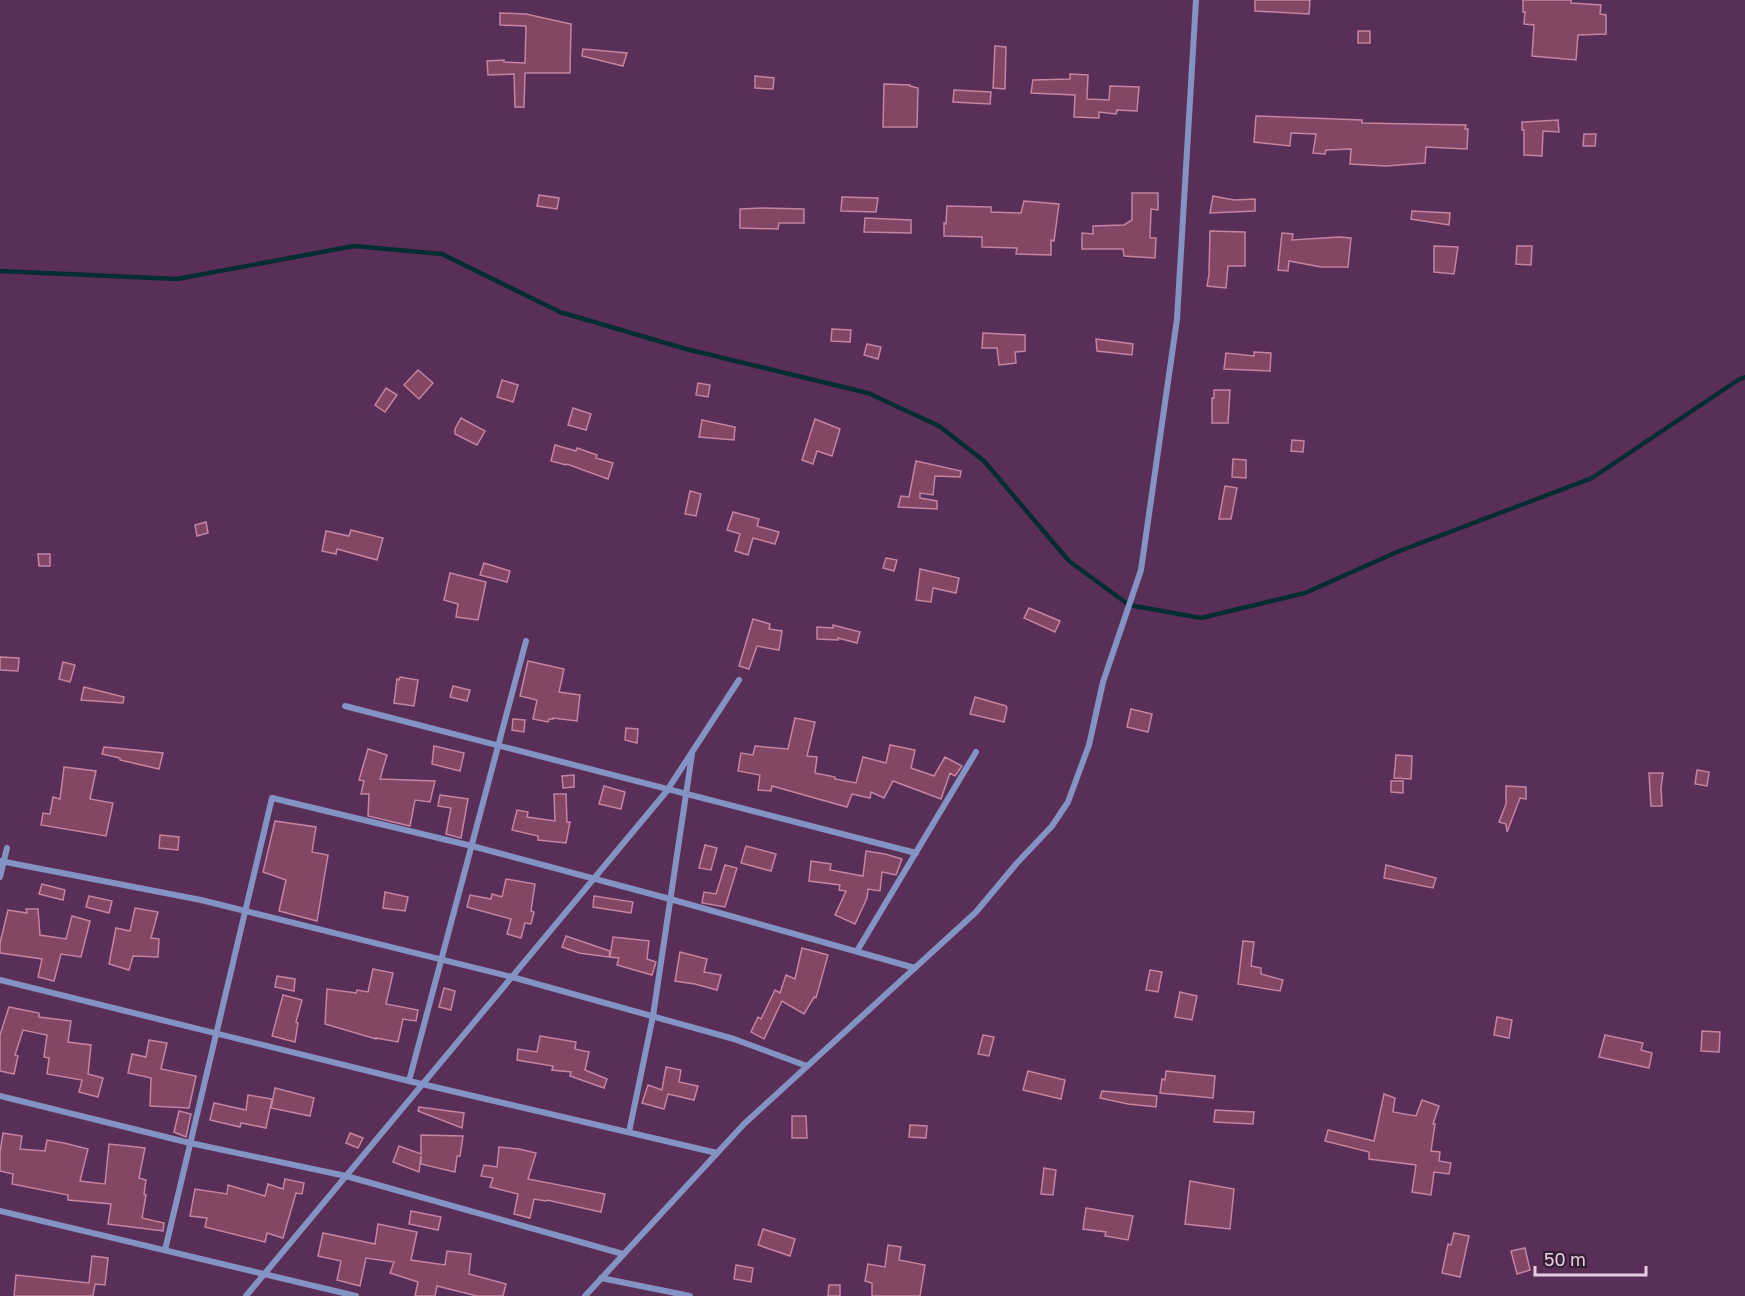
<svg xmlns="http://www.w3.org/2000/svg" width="1745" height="1296" viewBox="0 0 1745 1296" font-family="'Golos Text',sans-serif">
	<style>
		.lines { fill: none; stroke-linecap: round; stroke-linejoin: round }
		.stream { stroke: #042d33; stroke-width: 4.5 }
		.building { fill: #814764; stroke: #c484a2; stroke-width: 1.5 }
		.street { stroke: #8293c4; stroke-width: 6 }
	</style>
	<rect width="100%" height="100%" fill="#5a2f57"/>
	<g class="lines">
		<path class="stream" d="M0 271 177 279 354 246 442 254 560 312 686 349 868 393 939 426 984 461 1069 561 1129 605 1201 618 1305 593 1397 552 1592 478 1738 380 1745 377"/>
	</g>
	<g class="building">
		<path d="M1255 0H1310L1309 14 1255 11Z"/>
		<path d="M1523 0H1571V3L1601 5 1600 14 1606 15V34L1578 35 1576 60 1532 56 1534 25 1524 24 1525 12H1523Z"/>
		<path d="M500 13 526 14 571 24 570 73H525L524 107H515L514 74 488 75 487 61 504 60V62L525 63 526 26 500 25Z"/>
		<rect x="1358" y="31" width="12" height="12"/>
		<path d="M995 46 1006 47 1005 89 993 88Z"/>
		<path d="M583 49 627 53 623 66 582 56Z"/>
		<path d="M1070 74 1088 75 1087 99 1109 100 1110 86 1139 87 1137 111 1117 110 1116 114 1099 112V118L1074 117 1075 95 1031 93 1033 80 1070 79Z"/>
		<path d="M755 76 774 78 773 89 755 88Z"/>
		<path d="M884 84 910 85V86L918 88 917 127H883Z"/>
		<path d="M954 90 991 92 990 104 953 102Z"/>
		<path d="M1256 116 1362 120V123L1466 125 1465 129H1468L1467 149 1426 147 1425 163 1386 166 1350 164 1351 149 1326 150 1325 154 1313 153 1316 134 1291 133 1290 146 1254 142Z"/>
		<path d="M1558 120 1559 132 1543 131 1542 156 1524 155V130H1522V122Z"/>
		<path d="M1584 134H1596L1595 146H1583Z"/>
		<path d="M1132 193H1158V210L1151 209 1150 238H1156L1155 258 1124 256 1123 249H1082V233L1093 234V226L1124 225 1132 220Z"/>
		<path d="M539 195 559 198 557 209 537 206Z"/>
		<path d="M1213 196 1234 200 1255 199V211L1210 213Z"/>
		<path d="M842 197 878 198 876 212 841 211Z"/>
		<path d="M1024 201 1059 204 1054 241 1051 240V255L1016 254 1017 248 982 247V237L944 236V223L946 224 947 206 991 207V212L1021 213Z"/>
		<path d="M762 208 804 209V223H779L778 229 740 228V209Z"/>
		<path d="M1412 211 1450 213 1449 225 1411 219Z"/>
		<path d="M865 218 911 220V233L864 232Z"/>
		<path d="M1210 231 1245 232V266H1228L1226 288 1207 286 1209 274Z"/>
		<path d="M1282 233 1293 234 1292 240 1339 237 1351 238 1348 267H1321L1289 261 1288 271 1278 270Z"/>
		<path d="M1434 246 1458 247 1454 274 1434 272Z"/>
		<path d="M1517 246H1532L1531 265 1516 264Z"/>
		<path d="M832 329 851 330 850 342 831 341Z"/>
		<path d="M983 333 1025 335V351L1015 352 1016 363 999 365 997 348H982Z"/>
		<path d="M1096 339 1133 344 1132 355 1097 351Z"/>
		<path d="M867 344 881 347 878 359 864 355Z"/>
		<path d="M1254 352 1271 353 1270 371 1224 369 1226 353 1254 356Z"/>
		<path d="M418 370 433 383 419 399 404 385Z"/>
		<path d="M502 380 518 385 513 402 497 397Z"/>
		<path d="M698 383 710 385 708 397 696 395Z"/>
		<path d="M386 388 397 395 385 412 375 405Z"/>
		<path d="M1214 390H1230L1228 423H1212V398H1214Z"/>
		<path d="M573 408 591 414 586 430 568 425Z"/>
		<path d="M461 418 485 431 477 445 455 434V429Z"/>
		<path d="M815 419 840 429 832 456 817 451 813 464 802 460Z"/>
		<path d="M702 420 735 427 734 440 699 437Z"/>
		<path d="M1292 440 1304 441 1303 452 1291 451Z"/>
		<path d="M555 445 576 451 577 448 597 455 596 458 613 463 608 479 567 464 566 465 551 461Z"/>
		<path d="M1233 459 1246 460V478L1232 477Z"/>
		<path d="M916 461 961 471 960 477 935 476 933 495 920 493V498L937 501V509L898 507 901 496 909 497Z"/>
		<path d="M1225 486 1237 488 1231 519H1219Z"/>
		<path d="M690 491 701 494 696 516 685 514Z"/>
		<path d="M733 512 759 519 757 526 779 532 775 544 753 538 748 555 735 551 740 534 727 530Z"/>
		<path d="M206 522 208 533 197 536 195 525Z"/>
		<path d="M351 530 383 538 377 560 337 549 336 554 322 551 326 531 349 536Z"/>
		<path d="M38 554H50V566H39Z"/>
		<path d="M886 558 897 560 894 571 883 568Z"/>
		<path d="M484 563 510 571 507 582 480 575Z"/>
		<path d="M920 569 959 578 956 593 933 588 931 602 916 600Z"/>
		<path d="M450 573 486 582 478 620 456 617 458 604 444 600Z"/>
		<path d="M1029 608 1060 621 1055 632 1024 618Z"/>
		<path d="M753 619 770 624 769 629 782 631 779 650 757 646 749 669 739 666Z"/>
		<path d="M833 625 860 632 857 643 838 638V640L817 639V627L833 628Z"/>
		<path d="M0 657 19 658 18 671 0 670Z"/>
		<path d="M528 661 564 669 559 692 580 695 577 721 553 718V719H549L548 722 533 719 537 700 520 696Z"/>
		<path d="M63 662 75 665 70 682 59 679Z"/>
		<path d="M400 677 418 680 414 706 394 703 397 679 399 680Z"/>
		<path d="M453 686 470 690 467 701 450 697Z"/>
		<path d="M84 687 124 697 123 703 81 700Z"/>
		<path d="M975 697 1006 706 1007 708 1004 722 970 714Z"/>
		<path d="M1131 709 1152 714 1148 732 1127 727Z"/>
		<path d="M795 718 815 722 807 756 817 757 815 773 835 777V779L856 783 863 757 886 763 890 745 915 750 911 768 934 776 945 757 962 766 955 776 950 773 941 799 893 781 884 798 871 792 870 798 852 794 847 807 772 786 771 791 758 790 760 775 738 771 741 753 753 755 755 746 788 749Z"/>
		<path d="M513 719 525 720 524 732 512 730Z"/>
		<path d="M626 728 638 729 637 743 625 740Z"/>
		<path d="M434 746 464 753 460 771 432 764Z"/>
		<path d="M104 747 125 749 163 753 159 769 120 760V758L102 754Z"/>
		<path d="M368 749 387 755 380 779 435 781 430 802 415 800 410 826 368 816 369 794H361L364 781 359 780Z"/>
		<path d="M1396 755 1412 756 1411 779 1394 778Z"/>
		<path d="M64 767 96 771 90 799 113 803 106 836 41 825 43 813 50 814 53 797 60 799Z"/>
		<path d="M1697 770 1709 772 1707 786 1695 784Z"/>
		<path d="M1649 773H1663L1661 788 1662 806H1651Z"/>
		<path d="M574 775V787L563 788 562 776Z"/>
		<path d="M1391 781H1403V793L1391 792Z"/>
		<path d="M604 786 625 792 621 809 599 804Z"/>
		<path d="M1506 786 1526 787V799L1520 798 1507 832 1506 824 1499 822 1506 804Z"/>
		<path d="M554 794H566L567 822H570L566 843 538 840V836L512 830 517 810 528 812 527 817 555 821Z"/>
		<path d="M440 795 468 799 461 838 446 834 451 808 438 806Z"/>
		<path d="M275 821 316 827 312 852 328 855 317 921 279 911 286 880 263 872Z"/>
		<path d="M160 835 179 837 178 850 159 848Z"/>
		<path d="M705 845 717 848 711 870 699 868Z"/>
		<path d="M746 846 776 854 771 871 741 863Z"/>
		<path d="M866 851 885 854 902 859 896 875 882 872 880 891 868 889 867 898 855 924 835 915 846 891 839 890 840 885 809 881 811 861 831 864 830 870 863 876Z"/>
		<path d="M725 865 737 868 725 907 702 903 704 892 716 894Z"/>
		<path d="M1386 865 1436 878 1433 888 1384 878Z"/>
		<path d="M506 879 535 884 531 911 534 912 531 924 525 923 521 938 507 934 511 919 467 907 470 895 491 899 492 894 502 897Z"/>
		<path d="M42 884 65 890 63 900 39 894Z"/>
		<path d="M385 892 408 897 405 911 383 908Z"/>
		<path d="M89 896 112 901 109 913 86 907Z"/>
		<path d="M594 896 633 902 631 913 593 907Z"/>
		<path d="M135 908 158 912 151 938 159 939 158 957 133 956 129 970 109 964 116 928 130 931Z"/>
		<path d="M26 909H38L40 935 66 939 72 916 90 921 81 957 61 954 54 981 38 977 42 959 0 953V943L8 910 27 913Z"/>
		<path d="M566 936 610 951 609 957 579 953 562 947Z"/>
		<path d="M613 937 649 941 647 959 656 962 652 975 617 965 619 958 610 957Z"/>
		<path d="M1243 941 1254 942 1251 966 1261 968V974L1283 980 1280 991 1238 984Z"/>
		<path d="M802 948 828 955 816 998 814 997 804 1014 782 1001 764 1039 751 1032 758 1017 761 1019 775 990 780 993 786 975 795 979Z"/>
		<path d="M680 952 707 959 704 972 721 975 717 990 695 984 675 981Z"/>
		<path d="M373 969 393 973 386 1004 418 1010 416 1021 403 1019 398 1042 376 1038V1039L325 1024 327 989 356 993 357 990 368 992Z"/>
		<path d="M1150 970 1162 972 1158 992 1146 990Z"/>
		<path d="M277 976 295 979 294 991 275 987Z"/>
		<path d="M444 988 455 991 451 1010 439 1007Z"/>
		<path d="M1180 992 1197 996 1192 1020 1175 1017Z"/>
		<path d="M283 995 302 1000 296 1022 298 1023 295 1042 272 1036Z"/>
		<path d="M9 1007 39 1013V1017L71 1021 68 1042 91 1045 88 1074 103 1078 98 1097 79 1092 82 1080 47 1074 49 1058 44 1057 47 1035 23 1030 15 1055 18 1056 14 1074 0 1071V1035Z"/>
		<path d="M1497 1017 1512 1020 1509 1038 1494 1035Z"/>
		<path d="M1702 1031 1720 1032 1719 1052 1701 1051Z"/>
		<path d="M983 1035 994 1037 989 1056 978 1054Z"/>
		<path d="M1605 1035 1643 1043 1641 1050 1652 1053 1649 1068 1599 1057Z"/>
		<path d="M540 1036 576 1042 575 1049 589 1052 585 1070 607 1079 604 1088 570 1076 571 1072 552 1070 553 1066 517 1060 518 1049 537 1052Z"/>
		<path d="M149 1040 167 1043 161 1069 196 1076 189 1108 150 1106 151 1078 128 1073 132 1054 146 1057Z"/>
		<path d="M666 1067 681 1070 679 1082 698 1086 694 1100 668 1094 664 1109 642 1103 648 1085 662 1090Z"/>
		<path d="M1028 1071 1065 1080 1061 1099 1023 1090Z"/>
		<path d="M1166 1071 1215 1076 1213 1098 1160 1093 1162 1079 1165 1080Z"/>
		<path d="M275 1088 314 1098 310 1116 271 1108Z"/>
		<path d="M1102 1091 1157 1096 1156 1107 1128 1104 1100 1098Z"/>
		<path d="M1384 1094 1395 1098 1393 1112 1416 1116 1422 1100 1439 1106 1433 1124H1435L1431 1151 1440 1152 1439 1161 1451 1163 1449 1174 1434 1172 1431 1195 1412 1192 1416 1165 1369 1159V1152L1325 1141 1328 1130 1374 1141Z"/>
		<path d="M248 1095 272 1099 266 1128 241 1123 240 1127 210 1120 214 1103 246 1110Z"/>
		<path d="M419 1107 464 1113 462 1128 418 1111Z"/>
		<path d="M1215 1110 1254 1112 1253 1124 1214 1122Z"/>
		<path d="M179 1111 191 1114 186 1137 174 1132Z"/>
		<path d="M792 1116H806L807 1138H792Z"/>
		<path d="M910 1125 927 1126 926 1138 909 1137Z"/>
		<path d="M3 1133 22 1136 20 1149 45 1151 47 1140 64 1143 88 1149 80 1181 105 1184 109 1144 145 1148 139 1178 146 1180 144 1194 146 1195 142 1218 164 1223 163 1231 108 1224 111 1204 68 1200V1195L12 1184 13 1174 0 1171V1152Z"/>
		<path d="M350 1133 363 1138 358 1148 346 1143Z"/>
		<path d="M421 1135 463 1136 460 1156H457L455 1172 421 1164V1156L419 1172 393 1162 399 1146 421 1154Z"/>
		<path d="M499 1147 519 1149 536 1153 528 1179 605 1194 601 1212 547 1200 546 1201 534 1199 530 1218 514 1214 518 1194 490 1187 493 1178 481 1176 484 1165 497 1167Z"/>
		<path d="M1044 1168 1056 1170 1053 1195 1041 1194Z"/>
		<path d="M285 1179 304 1183 302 1194 296 1193 283 1238 267 1233 265 1242 205 1227 207 1218 190 1216 195 1189 227 1194 228 1185 265 1196 268 1184 283 1189Z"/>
		<path d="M1190 1181 1234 1189 1230 1229 1185 1224Z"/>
		<path d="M1086 1208 1133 1216 1128 1240 1105 1236 1106 1232 1083 1229Z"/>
		<path d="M411 1211 441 1217 438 1230 409 1224Z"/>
		<path d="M378 1224 417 1232 411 1260 445 1265 447 1251 471 1254 469 1274 506 1284 503 1296H477L437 1286 435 1296H415L418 1282 390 1273 394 1262 366 1258 360 1286 337 1280 341 1261 318 1256 323 1233 375 1244Z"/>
		<path d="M763 1229 795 1239 790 1256 758 1245Z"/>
		<path d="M1454 1233 1469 1236 1460 1277 1442 1273 1448 1244 1451 1245Z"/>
		<path d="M888 1245 901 1247 899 1260 925 1265 920 1296H872V1283L865 1281 868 1264 885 1267Z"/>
		<path d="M1525 1248 1530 1270 1517 1274 1511 1251Z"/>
		<path d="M92 1256 108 1258 105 1285 95 1284 93 1296H14L16 1275 89 1283Z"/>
		<path d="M736 1265 753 1268 751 1282 734 1279Z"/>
		<path d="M829 1285H840V1296H828Z"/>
	</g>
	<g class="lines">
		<g class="street">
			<path d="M345 706 916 853"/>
			<path d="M0 861 201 900 512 977 734 1039 807 1066"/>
			<path d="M0 877 7 848"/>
			<path d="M857 951 976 752"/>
			<path d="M0 980 409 1081 717 1153"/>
			<path d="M409 1081 526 641"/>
			<path d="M0 1096 190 1143 346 1176 623 1254"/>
			<path d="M629 1132 653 1016 692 754"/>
			<path d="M0 1211 356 1296"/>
			<path d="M165 1250 272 798 472 846 670 899 915 968"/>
			<path d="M601 1278 690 1296"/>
			<path d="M246 1296 666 792 739 680"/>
			<path d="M585 1296 744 1124 976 912 1017 863 1052 826 1068 802 1089 745 1103 682 1141 570 1177 319 1196 0"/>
		</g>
	</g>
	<path d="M1535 1266v9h111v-9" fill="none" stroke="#e7cde4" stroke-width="3"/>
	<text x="1544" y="1266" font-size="18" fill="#e7cde4" stroke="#342032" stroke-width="4.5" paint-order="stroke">50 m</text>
</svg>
